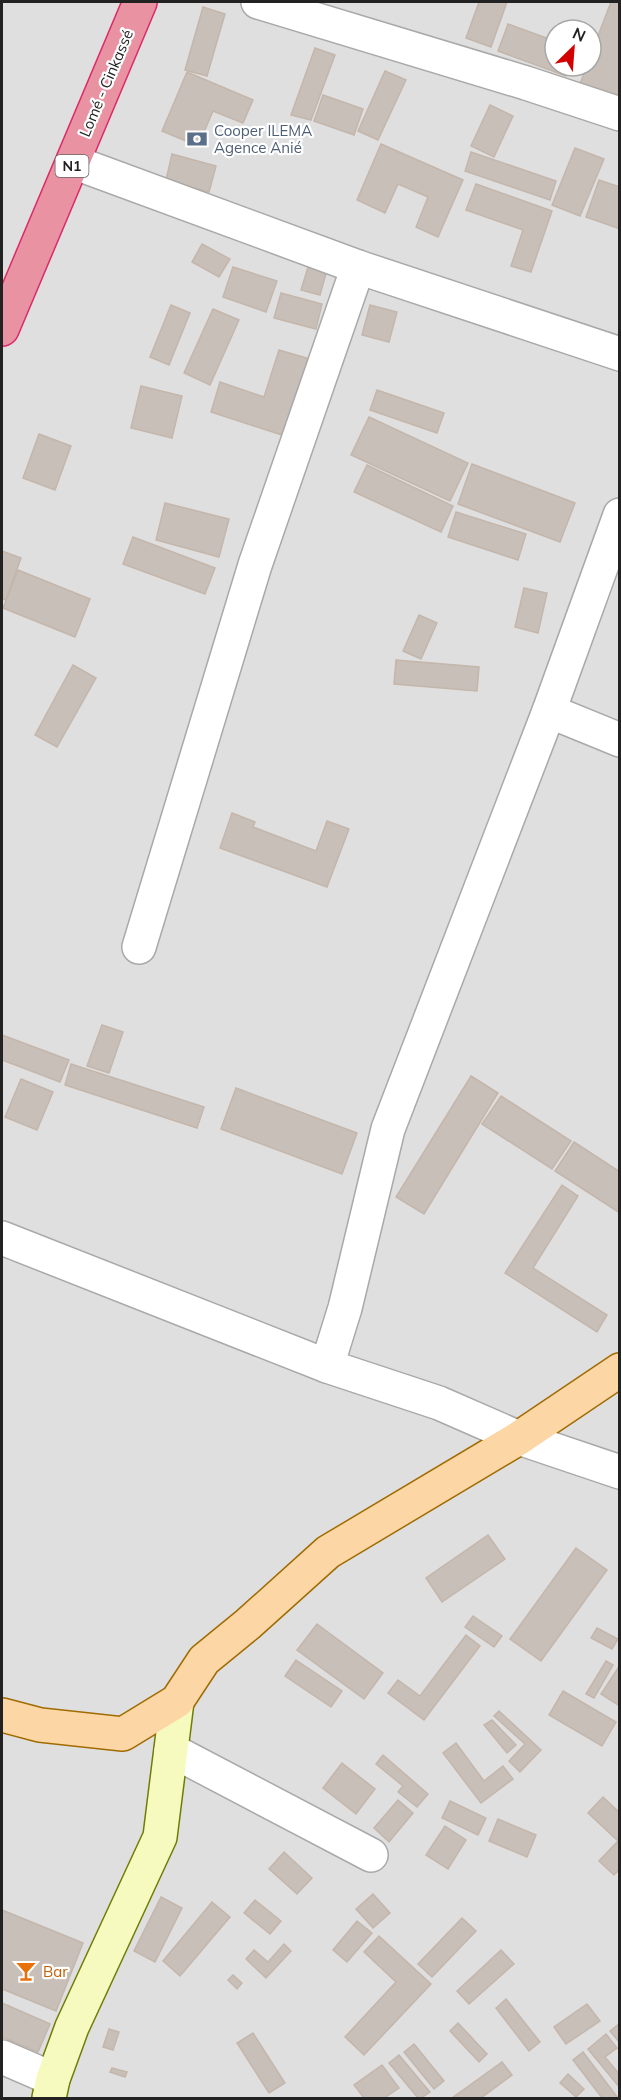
<svg xmlns="http://www.w3.org/2000/svg" width="621" height="2100" viewBox="0 0 621 2100" font-family="Mulish,sans-serif">
	<style>
		.residential { fill: #e0dfdf; fill-rule: evenodd }
		.building { fill: #c7bfb8; stroke: #c4b6ab; stroke-width: 1.5 }
		.lines { fill: none; stroke-linecap: round; stroke-linejoin: round }
		.street-casing { stroke: #a9a9a9; stroke-width: 36 }
		.secondary-casing { stroke: #707d05; stroke-width: 36 }
		.primary-casing { stroke: #a06b00; stroke-width: 36 }
		.highway-casing { stroke: #dc2a67; stroke-width: 36 }
		.street { stroke: #fff; stroke-width: 33 }
		.secondary { stroke: #f7fabf; stroke-width: 33 }
		.primary { stroke: #fcd6a4; stroke-width: 33 }
		.highway { stroke: #e892a2; stroke-width: 33 }
		.labels { text-anchor: middle; dominant-baseline: central; stroke-width: 4.5; stroke-linejoin: round; paint-order: stroke }
		.shield { fill: #fff; stroke: #646464; stroke-width: 1.5 }
		.shield-label { font-size: 14px; font-weight: bold; fill: #222 }
		.street-label { font-size: 15px; fill: #222; stroke: #fff }
		.service-label { font-size: 15px; fill: #4e5e75; stroke: #fff; text-anchor: start }
		.food-label { font-size: 15px; fill: #c56008; stroke: #fff; text-anchor: start }
	</style>
	<rect width="100%" height="100%" fill="#f2efe9"/>
	<path class="residential" d="M2 2H619V2098H2ZM555 30H591V66H555Z"/>
	<g class="building">
		<path d="M479 2H507L491 47 466 38Z"/>
		<path d="M611 2H620V101L579 86 587 66H591V54Z"/>
		<path d="M203 7 225 14 207 76 185 70Z"/>
		<path d="M508 24 555 41V66H570L566 76 498 51Z"/>
		<path d="M315 48 335 55 311 120 291 115Z"/>
		<path d="M385 71 406 80 378 140 358 131Z"/>
		<path d="M187 72 253 100 243 123 213 111 198 146 162 131Z"/>
		<path d="M323 95 363 109 354 135 314 121Z"/>
		<path d="M490 105 513 116 494 157 471 146Z"/>
		<path d="M381 144 463 180 438 237 416 227 428 197 398 184 385 213 357 200Z"/>
		<path d="M575 148 604 159 580 216 552 205Z"/>
		<path d="M471 152 556 181 550 200 465 171Z"/>
		<path d="M172 154 216 166 209 192 166 180Z"/>
		<path d="M599 180 620 187V229L586 217Z"/>
		<path d="M476 184 552 211 531 272 511 266 523 230 466 210Z"/>
		<path d="M202 244 230 259 219 277 192 262Z"/>
		<path d="M309 264 327 270 320 295 301 290Z"/>
		<path d="M233 267 277 281 266 312 223 297Z"/>
		<path d="M281 293 322 304 316 329 274 318Z"/>
		<path d="M171 305 190 313 169 365 150 357Z"/>
		<path d="M370 305 397 312 389 342 362 335Z"/>
		<path d="M213 309 239 320 210 385 184 373Z"/>
		<path d="M279 350 310 359 285 436 211 412 220 382 264 397Z"/>
		<path d="M141 386 182 396 172 438 131 428Z"/>
		<path d="M377 390 444 413 437 433 370 410Z"/>
		<path d="M369 417 468 463 450 501 351 455Z"/>
		<path d="M39 434 71 446 55 490 23 478Z"/>
		<path d="M472 464 575 503 560 542 458 504Z"/>
		<path d="M367 465 453 506 441 532 354 492Z"/>
		<path d="M165 503 229 519 219 557 156 540Z"/>
		<path d="M456 512 526 534 518 560 448 537Z"/>
		<path d="M133 537 215 568 205 594 123 564Z"/>
		<path d="M2 551 21 558 6 600 2 599Z"/>
		<path d="M18 570 90 599 75 637 3 608Z"/>
		<path d="M524 588 547 593 538 633 515 627Z"/>
		<path d="M419 615 437 623 421 659 403 651Z"/>
		<path d="M396 660 479 667 477 691 394 684Z"/>
		<path d="M73 665 96 678 57 747 35 735Z"/>
		<path d="M232 813 255 822 253 827 316 851 327 821 349 829 327 887 220 848Z"/>
		<path d="M102 1025 123 1032 109 1073 87 1066Z"/>
		<path d="M2 1035 69 1060 60 1082 2 1060Z"/>
		<path d="M71 1064 204 1107 197 1128 65 1085Z"/>
		<path d="M471 1076 498 1093 424 1214 396 1197Z"/>
		<path d="M21 1079 53 1092 37 1130 5 1117Z"/>
		<path d="M236 1088 357 1133 342 1174 221 1129Z"/>
		<path d="M501 1096 571 1141 552 1169 482 1124Z"/>
		<path d="M574 1142 620 1172V1213L555 1171Z"/>
		<path d="M562 1185 578 1196 533 1268 607 1315 597 1332 505 1273Z"/>
		<path d="M488 1535 505 1559 442 1602 426 1578Z"/>
		<path d="M576 1548 607 1570 541 1661 510 1639Z"/>
		<path d="M473 1616 502 1636 494 1647 465 1627Z"/>
		<path d="M317 1624 383 1673 364 1699 297 1650Z"/>
		<path d="M597 1628 618 1639 612 1649 591 1638Z"/>
		<path d="M466 1635 480 1646 424 1720 388 1693 398 1680 420 1696Z"/>
		<path d="M296 1660 342 1691 331 1707 285 1676Z"/>
		<path d="M606 1661 613 1665 594 1698 586 1694Z"/>
		<path d="M620 1665V1704L618 1705 601 1694Z"/>
		<path d="M563 1691 616 1722 602 1746 549 1715Z"/>
		<path d="M499 1711 541 1750 520 1772 509 1761 525 1744 494 1716Z"/>
		<path d="M492 1720 516 1745 507 1753 484 1725Z"/>
		<path d="M456 1743 484 1781 503 1766 513 1779 481 1803 443 1753Z"/>
		<path d="M383 1755 428 1794 417 1807 398 1792 403 1786 376 1764Z"/>
		<path d="M342 1763 375 1789 356 1814 323 1788Z"/>
		<path d="M603 1797 620 1813V1869L614 1875 599 1861 618 1841 588 1813Z"/>
		<path d="M398 1800 413 1813 389 1842 374 1828Z"/>
		<path d="M450 1801 486 1818 478 1835 442 1818Z"/>
		<path d="M498 1819 536 1835 527 1857 489 1841Z"/>
		<path d="M445 1826 466 1840 448 1869 426 1855Z"/>
		<path d="M284 1852 312 1878 297 1894 269 1869Z"/>
		<path d="M373 1894 390 1913 373 1928 356 1909Z"/>
		<path d="M161 1897 182 1908 155 1962 134 1951Z"/>
		<path d="M255 1900 281 1921 270 1934 244 1913Z"/>
		<path d="M212 1902 230 1917 180 1976 163 1961Z"/>
		<path d="M2 1910 83 1943 56 2011 2 1989Z"/>
		<path d="M462 1918 476 1931 432 1977 418 1964Z"/>
		<path d="M357 1921 372 1933 347 1962 333 1950Z"/>
		<path d="M379 1936 431 1984 364 2055 345 2037 396 1982 364 1952Z"/>
		<path d="M284 1944 291 1951 266 1978 246 1959 254 1950 268 1962Z"/>
		<path d="M501 1950 514 1964 469 2004 457 1991Z"/>
		<path d="M233 1975 242 1983 237 1989 228 1980Z"/>
		<path d="M506 1999 540 2042 529 2051 496 2008Z"/>
		<path d="M2 2003 50 2024 38 2052 2 2037Z"/>
		<path d="M587 2004 600 2021 566 2044 554 2027Z"/>
		<path d="M458 2023 487 2054 479 2062 450 2031Z"/>
		<path d="M620 2023V2043L610 2031Z"/>
		<path d="M109 2029 119 2032 113 2050 103 2047Z"/>
		<path d="M253 2033 285 2083 269 2093 237 2043Z"/>
		<path d="M606 2034 617 2048 605 2057 620 2075V2088L588 2049Z"/>
		<path d="M414 2044 444 2081 434 2089 404 2052Z"/>
		<path d="M583 2052 618 2098H602L573 2060Z"/>
		<path d="M399 2055 430 2092 421 2098H418L389 2063Z"/>
		<path d="M502 2062 512 2075 481 2098H452Z"/>
		<path d="M382 2065 399 2088 384 2098H364L354 2085Z"/>
		<path d="M112 2068 127 2072 125 2077 110 2072Z"/>
		<path d="M568 2074 584 2089 576 2097 560 2083Z"/>
	</g>
	<g class="lines">
		<g class="street-casing">
			<g id="street">
				<path d="M258 2 526 83 620 114"/>
				<path d="M73 162 358 267 620 354"/>
				<path d="M620 515 549 711 388 1129 345 1308 327 1366 439 1403 519 1438 620 1472"/>
				<path d="M549 711 620 740"/>
				<path d="M139 947 255 565 358 267"/>
				<path d="M2 1238 327 1366"/>
				<path d="M171 1750 371 1855"/>
				<path d="M2 2057 53 2079"/>
			</g>
		</g>
		<g class="secondary-casing">
			<path id="secondary" d="M49 2098 53 2079 72 2027 160 1837 177 1701"/>
		</g>
		<g class="primary-casing">
			<path id="primary" d="M2 1715 40 1725 123 1734 177 1701 204 1660 248 1624 328 1552 519 1438 620 1370"/>
		</g>
		<g class="highway-casing">
			<path id="highway" d="M2 329 140 2"/>
		</g>
		<use href="#street" class="street"/>
		<use href="#secondary" class="secondary"/>
		<use href="#primary" class="primary"/>
		<use href="#highway" class="highway"/>
	</g>
	<defs>
		<g id="bank-bare" transform="scale(1.62)"><path d="M-6-4H6V4H-6ZM0-2.3a2.3 2.3 0 1 0 0 4.6a2.3 2.3 0 1 0 0-4.6Z" fill="#5c6f8a" stroke="#fff" stroke-width="2.5" paint-order="stroke"/></g>
		<g id="bar-bare" transform="scale(1.62)"><path d="M-6-5H6L.8 .8V4.5H3.5V6h-7V4.5H-.8V.8Z" fill="#e8710a" stroke="#fff" stroke-width="2.5" paint-order="stroke"/></g>
	</defs>
	<g fill-rule="evenodd">
		<use href="#bank-bare" x="197" y="139"/>
		<use href="#bar-bare" x="26" y="1971"/>
	</g>
	<g class="labels">
		<rect class="shield" x="55.5" y="155" width="33" height="22" rx="4.5"/>
		<g class="shield-label">
			<text x="72" y="166">N1</text>
		</g>
		<g class="street-label">
			<text transform="translate(106 83) rotate(-67)">Lomé - Cinkassé</text>
		</g>
		<g class="service-label">
			<text x="214" y="130">Cooper ILEMA<tspan x="214" dy="17">Agence Anié</tspan></text>
		</g>
		<g class="food-label">
			<text x="43" y="1971">Bar</text>
		</g>
	</g>
	<rect width="621" height="2100" fill="none" stroke="#222222" stroke-width="6"/>
	<g transform="translate(573 48) rotate(25)"><circle r="28" fill="#ffffff" stroke="#a7a7a7" stroke-width="1.5"/>
	<path d="M0-4.5L10 22L0 15L-10 22Z" fill="#d40000"/>
	<text y="-9" font-size="16" font-weight="bold" text-anchor="middle" fill="#222222">N</text>
	</g>
</svg>
